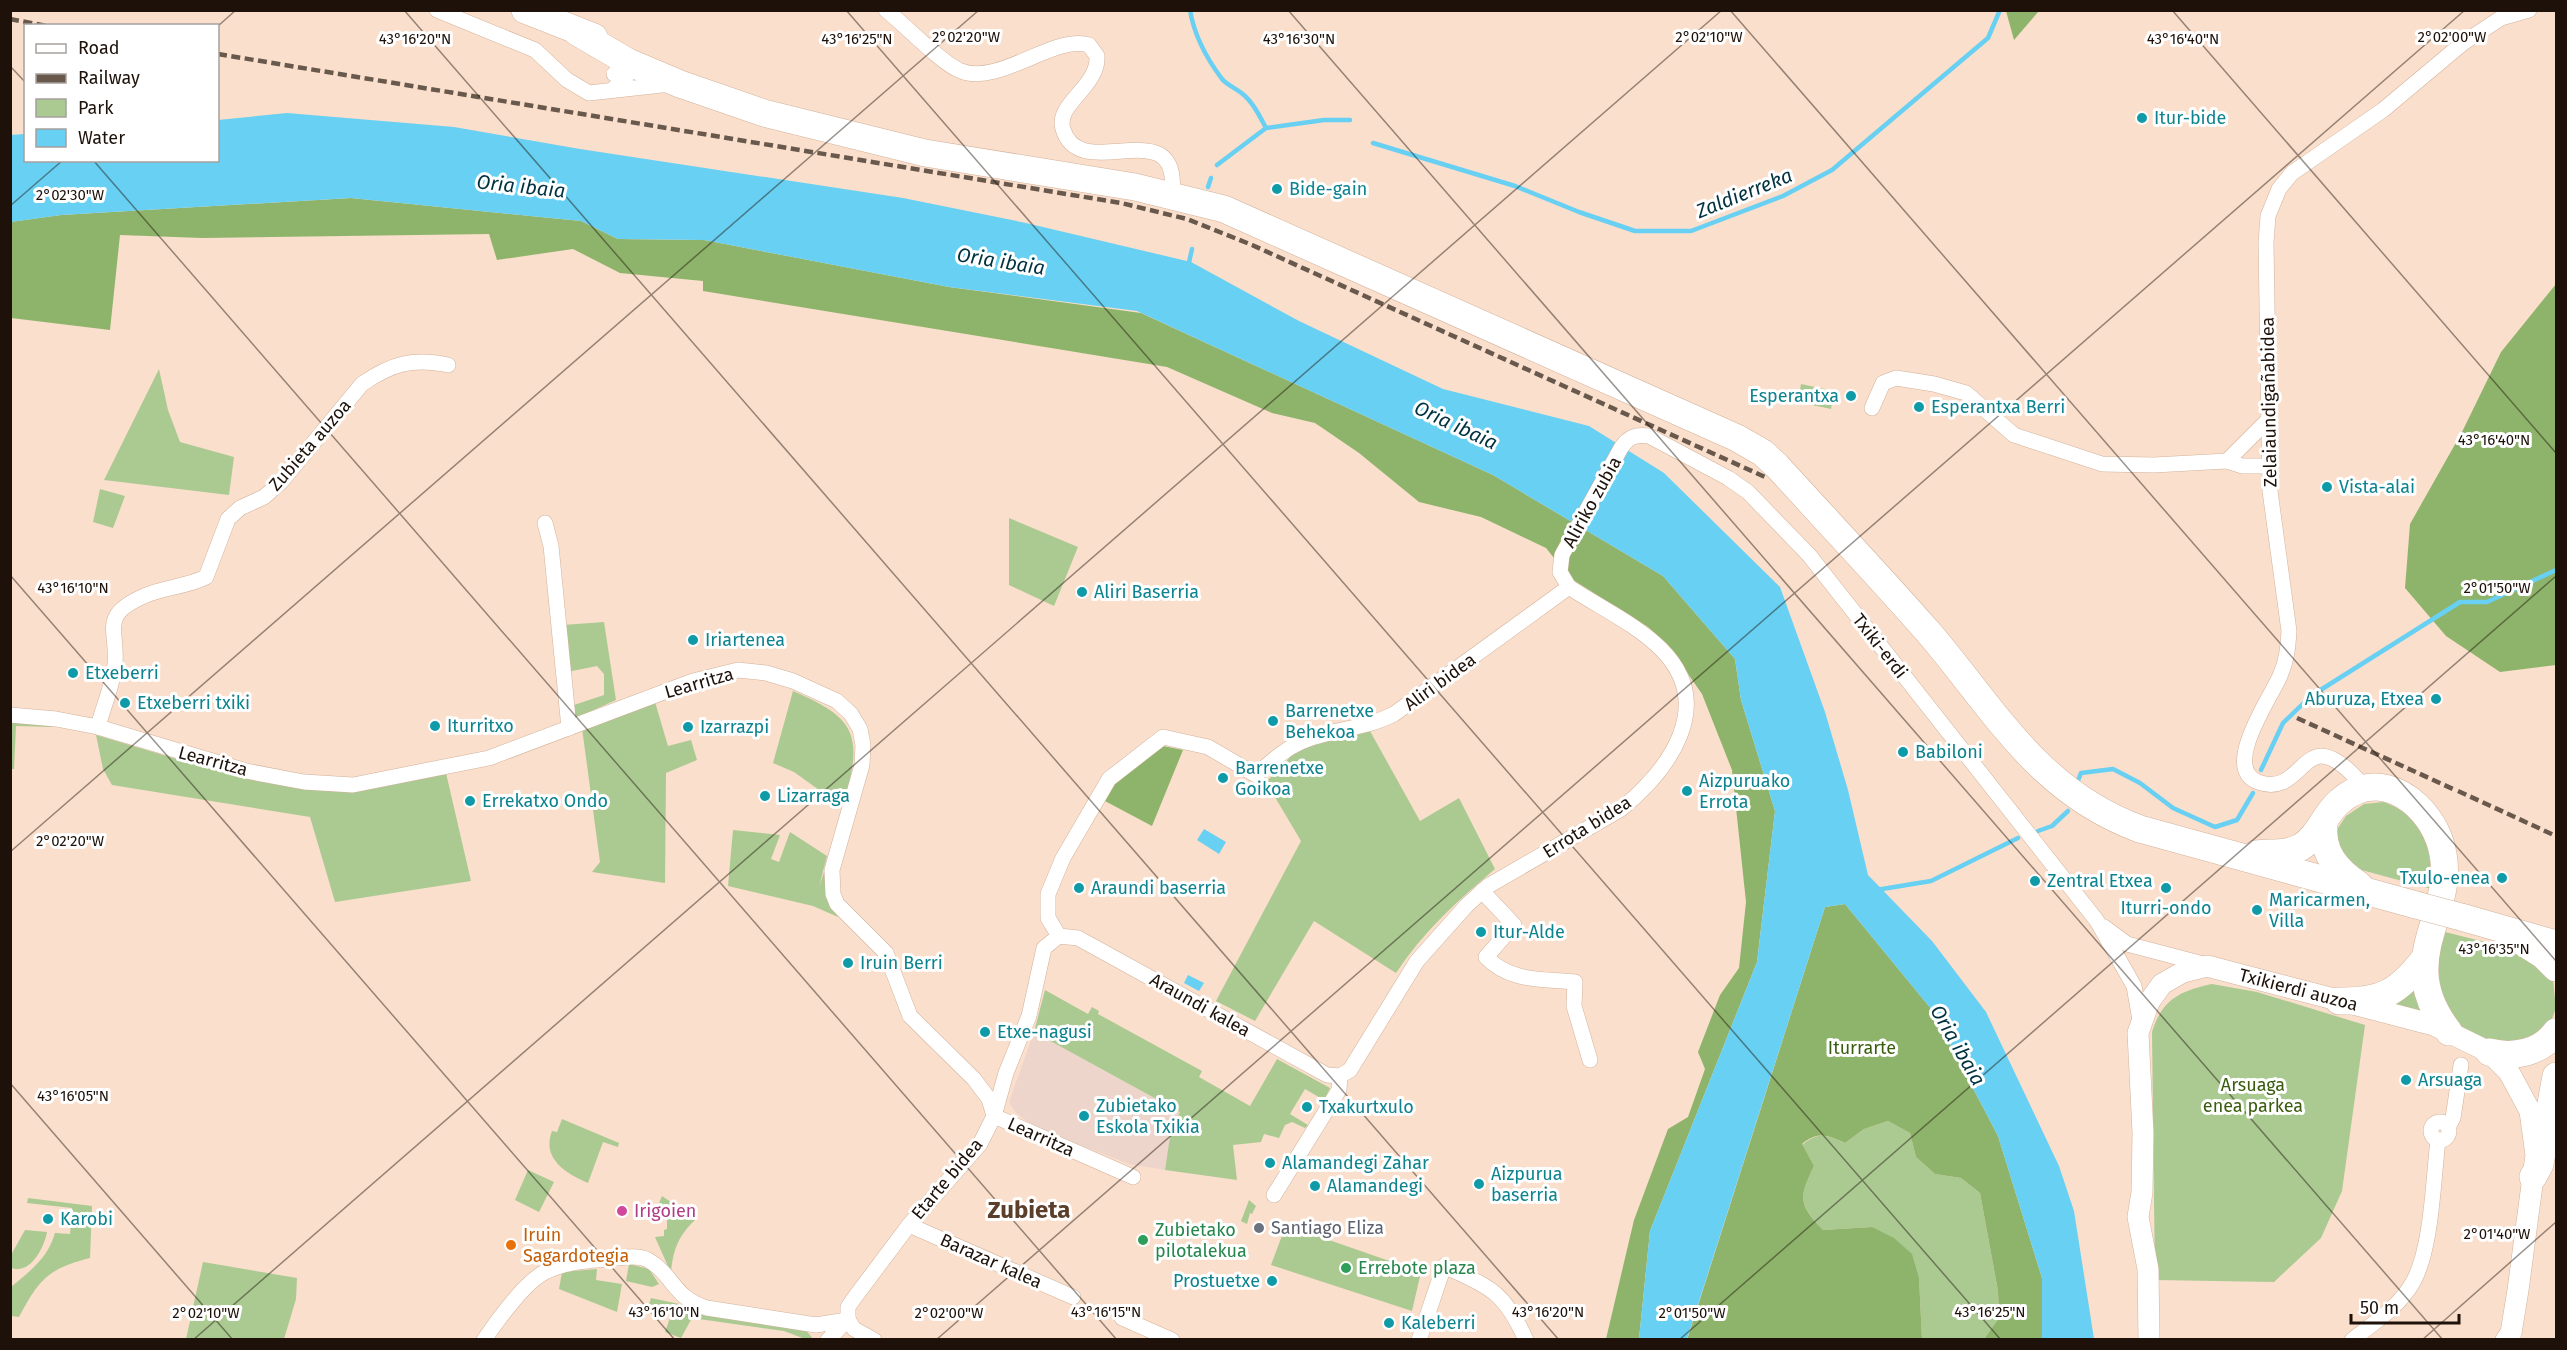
<svg xmlns="http://www.w3.org/2000/svg" width="2567" height="1350" viewBox="0 0 2567 1350" font-family="'Fira Sans',sans-serif">
	<style>
		.education { fill: #edd5cb }
		.green { fill: #abca92 }
		.forest { fill: #8eb46b }
		.water { fill: #68d0f2 }
		.lines { fill: none; stroke-linecap: round; stroke-linejoin: round }
		.stream { stroke: #68d0f2; stroke-width: 4.5 }
		.street-casing { stroke: #d2b29a; stroke-width: 16 }
		.secondary-casing { stroke: #d2b29a; stroke-width: 22 }
		.highway-casing { stroke: #d2b29a; stroke-width: 28 }
		.street { stroke: #fff; stroke-width: 15 }
		.secondary { stroke: #fff; stroke-width: 21 }
		.highway { stroke: #fff; stroke-width: 27 }
		.rail { stroke: #69584c; stroke-width: 4.5; stroke-dasharray: 9 4.5; stroke-linecap: butt }
		.highway-bridge-casing { stroke: #d2b29a; stroke-width: 28; stroke-linecap: butt }
		.highway-bridge { stroke: #fff; stroke-width: 27 }
		.ticks { fill: none; stroke: #1d1109; stroke-width: 1.5; stroke-opacity: 0.45 }
		.culture-dot { fill: #0f9aa8; stroke: #fff; stroke-width: 2 }
		.hotel-dot { fill: #d1479c; stroke: #fff; stroke-width: 2 }
		.worship-dot { fill: #6b7280; stroke: #fff; stroke-width: 2 }
		.leisure-dot { fill: #2e9e5b; stroke: #fff; stroke-width: 2 }
		.food-dot { fill: #e8710a; stroke: #fff; stroke-width: 2 }
		.labels { text-anchor: middle; dominant-baseline: central; stroke-width: 6; stroke-linejoin: round; paint-order: stroke }
		.culture-label { font-size: 18px; fill: #0d838f; stroke: #fff; text-anchor: start }
		.street-label { font-size: 18px; fill: #1d1109; stroke: #fff }
		.park-label { font-size: 18px; fill: #3a5c0e; stroke: #fff }
		.hotel-label { font-size: 18px; fill: #b23c85; stroke: #fff; text-anchor: start }
		.worship-label { font-size: 18px; fill: #5b616d; stroke: #fff; text-anchor: start }
		.leisure-label { font-size: 18px; fill: #27864d; stroke: #fff; text-anchor: start }
		.food-label { font-size: 18px; fill: #c56008; stroke: #fff; text-anchor: start }
		.water-label { font-size: 20px; font-style: italic; fill: #003240; stroke: #fff }
		.district-label { font-size: 24px; font-weight: bold; fill: #5b3f2b; stroke: #fff }
		.ticks-label { font-size: 15px; text-anchor: middle; fill: #1d1109; stroke: #fff; stroke-width: 6; stroke-linejoin: round; paint-order: stroke }
	</style>
	<rect width="100%" height="100%" fill="#fadfcc"/>
	<path class="education" d="M1034 1032 1180 1112 1171 1130 1165 1170 1129 1164 1036 1128 1016 1113 1009 1102Z"/>
	<g class="green">
		<path d="M159 369 168 410 180 442 234 457 229 495 104 480Z"/>
		<path d="M1801 384 1834 391 1831 409 1798 402Z"/>
		<path d="M100 489 125 496 113 528 93 522Z"/>
		<path d="M1009 518 1078 547 1054 606 1009 585Z"/>
		<path d="M604 622 616 700 576 718 572 712 574 705 604 695V674L597 666 567 672 563 625Z"/>
		<path d="M793 691C859 719 862 737 844 804L840 805 794 772 773 763Z"/>
		<path d="M655 702 668 746 691 740 697 760 666 773 665 883 592 872 600 862 582 728Z"/>
		<path d="M11 722 52 723V727L16 726 14 769H11Z"/>
		<path d="M1370 731 1420 821 1459 798 1495 869C1458 900 1423 932 1396 973L1314 921 1255 1021 1216 1001 1301 841 1266 782 1301 746Z"/>
		<path d="M96 735 173 758 280 784 446 773 471 881 335 902 310 817 112 785 103 769Z"/>
		<path d="M2384 802C2429 820 2430 845 2432 889L2354 868 2337 843 2338 828 2346 816 2364 804Z"/>
		<path d="M733 830 780 835 771 859 779 862 790 832 827 856 819 887 824 872 828 902 838 917 813 906 728 886Z"/>
		<path d="M2445 932 2517 950 2553 980 2556 1008 2547 1032 2516 1047 2474 1037 2454 1022 2434 973Z"/>
		<path d="M2419 975 2430 1016 2381 1004Z"/>
		<path d="M2212 984 2257 992 2365 1025 2342 1191 2321 1238 2274 1282 2155 1280 2152 1032C2162 999 2180 991 2212 984Z"/>
		<path d="M1045 990 1088 1014 1092 1007 1099 1011 1098 1014 1202 1071 1199 1077 1250 1106 1277 1059 1330 1088 1324 1100 1305 1089 1290 1114 1308 1125 1305 1128 1292 1122 1285 1125 1279 1138 1264 1134 1261 1142 1233 1145 1237 1180 1165 1170 1171 1130 1180 1112 1034 1032Z"/>
		<path d="M562 1119 619 1143 618 1147 603 1142 588 1183C567 1174 541 1159 552 1131L557 1132Z"/>
		<path d="M1888 1121 1910 1133 1916 1157 1935 1174 1961 1178 1980 1193 1998 1291 1999 1318 1984 1339H1922L1919 1278 1872 1227 1823 1230C1799 1205 1798 1197 1814 1166L1802 1145C1818 1131 1827 1135 1845 1143L1864 1129Z"/>
		<path d="M528 1170 554 1182 539 1212 515 1200Z"/>
		<path d="M662 1196 696 1219C679 1235 673 1249 671 1273L655 1237 664 1236V1230L667 1229V1209L657 1208Z"/>
		<path d="M28 1198 92 1206 90 1258C48 1269 40 1278 19 1317L11 1316V1287C30 1271 48 1258 55 1233L70 1234 72 1208 27 1203Z"/>
		<path d="M1249 1200 1256 1206 1252 1214 1250 1213 1247 1224 1241 1221Z"/>
		<path d="M1286 1225 1421 1272 1412 1311 1271 1265Z"/>
		<path d="M25 1230 47 1232C44 1248 30 1275 11 1268V1255Z"/>
		<path d="M203 1262 297 1278 296 1299 284 1339H186Z"/>
		<path d="M629 1264 649 1269 659 1284 652 1287 626 1281Z"/>
		<path d="M597 1269 596 1280 622 1284 617 1312 559 1289 562 1272Z"/>
		<path d="M651 1298 684 1305 706 1314 806 1330 813 1339H805L784 1331 692 1318 681 1338 665 1332 670 1318 669 1309 649 1304Z"/>
	</g>
	<g class="forest">
		<path d="M2006 11V10L2039 11 2014 40Z"/>
		<path d="M351 198 581 221 618 239 704 240 949 287 1141 313 1493 475 1663 576 1735 659 1741 700 1775 811 1757 962 1650 1231 1639 1339H1606L1634 1220 1668 1129 1688 1117 1705 1069 1698 1052 1720 995 1739 968 1746 902 1732 770 1702 694 1668 645 1648 627 1570 578 1546 548 1481 517 1419 502 1359 453 1315 423 1272 413 1167 367 703 291V281L620 273 573 249 497 260 489 234 202 238 120 235 110 330 11 318 10 222 61 215Z"/>
		<path d="M2556 284V665L2500 672 2446 636 2405 588 2410 524 2462 432 2501 352Z"/>
		<path d="M1158 745 1183 750 1152 826 1103 800 1116 775Z"/>
		<path d="M1845 904 1932 1010 1998 1136 2042 1278V1339H1984L1999 1318 1998 1291 1980 1193 1961 1178 1935 1174 1916 1157 1910 1133 1888 1121 1864 1129 1845 1143C1827 1135 1818 1131 1802 1144L1814 1166C1798 1198 1799 1205 1823 1230L1872 1227 1894 1238 1912 1254 1919 1278 1922 1339 1687 1340 1825 907Z"/>
	</g>
	<g class="water">
		<path d="M287 113 454 127 580 149 903 198 1026 223 1191 262 1299 321 1443 389 1589 426 1664 473 1780 587 1825 712 1848 790 1868 875 1932 941 1986 1012 2059 1166 2074 1211 2094 1339H2042V1278L1998 1136 1932 1010 1845 904 1825 907 1687 1339H1639L1650 1231 1757 962 1775 811 1741 700 1735 659 1663 576 1493 475 1137 311 949 287 704 240 618 239 581 221 351 198 61 215 11 222 10 135 25 134 26 160H218V120Z"/>
		<path d="M1204 829 1226 842 1219 854 1197 840Z"/>
		<path d="M1188 975 1204 983 1199 991 1184 983Z"/>
	</g>
	<g class="lines">
		<g class="stream">
			<path d="M1190 10C1194 35 1207 59 1222 79 1228 86 1238 89 1245 96 1255 105 1260 117 1266 128"/>
			<path d="M1373 143 1515 186 1579 212 1635 231H1691L1783 196 1832 170 1988 38 2000 10"/>
			<path d="M1217 165 1266 128 1324 120H1350"/>
			<path d="M1208 187 1211 178"/>
			<path d="M1188 267 1192 249"/>
			<path d="M2261 770 2283 723 2311 696 2460 602H2487L2556 570"/>
			<path d="M2077 783 2081 773 2113 769 2140 783 2173 808 2215 827 2237 820 2253 793"/>
			<path d="M2038 831 2052 826 2068 811"/>
			<path d="M1876 890 1931 881 2018 838"/>
		</g>
		<g class="street-casing">
			<g id="street">
				<path d="M437 10 535 50 567 80 589 93 671 84"/>
				<path d="M886 10C904 24 943 65 961 71 999 86 1055 34 1089 45L1097 56C1099 87 1055 104 1063 129 1080 187 1181 107 1172 195"/>
				<path d="M612 90 626 78 628 62 614 74"/>
				<path d="M1872 408 1883 383 1896 378 1934 384 1966 393 2014 435 2102 464 2154 465 2227 461 2242 466H2269"/>
				<path d="M2227 461 2269 419"/>
				<path d="M545 523 551 546 569 728"/>
				<path d="M10 715 56 719 98 727 246 771 304 782 353 785 489 758 693 681 738 670 766 673 793 681 837 701 851 714 860 729 863 745 862 765 832 870 833 894 837 904 886 953 910 1016 974 1079 989 1099 994 1116 1133 1177"/>
				<path d="M98 727C103 707 113 685 115 664 118 629 99 616 144 596 164 587 186 587 206 577L228 519 240 508 264 497 281 482 362 384C392 363 413 358 448 365"/>
				<path d="M2365 788C2301 711 2308 800 2258 782 2221 768 2271 697 2280 676 2287 660 2288 647 2289 631L2270 491 2266 243 2268 216 2279 189 2292 173 2383 110 2463 43 2501 18 2529 10"/>
				<path d="M1482 891 1514 925 1486 957C1510 982 1542 979 1575 982L1574 1006 1590 1060"/>
				<path d="M2104 927 2127 944 2207 965"/>
				<path d="M1059 936 1048 918V894L1063 858 1109 779 1163 737 1208 747 1256 775C1270 763 1283 750 1301 742 1329 729 1363 730 1394 714L1569 587"/>
				<circle cx="2440" cy="1131" r="9"/>
				<path d="M2448 1127 2453 1118 2461 1065"/>
				<path d="M1274 1195 1339 1090 1340 1076 1350 1070 1417 961 1467 905 1488 886 1621 809C1669 770 1717 705 1661 649 1636 624 1599 607 1569 587L1560 572 1562 555 1621 448C1628 437 1636 434 1649 436L1728 478 1748 492 1809 555 2097 921 2134 986 2140 1020"/>
				<path d="M909 1225 1073 1297"/>
				<path d="M1122 1318 1172 1340"/>
				<path d="M848 1319 854 1329 874 1340"/>
				<path d="M484 1340C497 1321 525 1282 545 1272 564 1262 586 1261 608 1259 620 1258 637 1254 648 1260 674 1275 673 1298 707 1308L816 1325 847 1320"/>
				<path d="M828 1340 848 1319V1307L855 1297 909 1225 980 1144 994 1116 1006 1073 1029 1016 1044 948 1059 936 1078 938 1327 1075 1340 1076"/>
				<path d="M1419 1340 1444 1266C1491 1288 1504 1291 1526 1340"/>
				<path d="M2352 1340C2372 1324 2396 1309 2410 1287 2432 1255 2433 1180 2438 1140"/>
			</g>
		</g>
		<g class="secondary-casing">
			<g id="secondary">
				<path id="s1" d="M2149 1340 2148 1269 2138 1217 2142 1192 2143 1133 2138 1033 2149 1002 2162 984 2183 972 2207 966 2434 1025 2489 1052 2509 1072 2530 1111 2536 1155 2518 1290 2511 1333 2506 1340"/>
			</g>
		</g>
		<g class="highway-casing">
			<g id="highway">
				<path d="M525 10 594 37"/>
				<path d="M577 32 628 62 680 84 764 113 925 153 1135 187 1224 209 1737 438 1763 453 1777 466C1828 522 1880 577 1930 634 1996 712 2039 792 2140 829L2416 905"/>
				<path d="M2324 823C2321 852 2336 870 2359 885"/>
				<path d="M2256 854C2272 852 2286 855 2301 847 2319 836 2324 815 2339 802 2377 767 2424 799 2439 839 2465 911 2388 953 2449 1032"/>
				<path d="M2461 917 2556 944"/>
				<path d="M2521 941 2543 955 2556 968"/>
				<path d="M2339 1001C2382 1002 2399 992 2425 958"/>
				<path d="M2489 1052C2514 1058 2540 1053 2556 1032"/>
				<path d="M2533 1177 2540 1164 2556 1076"/>
			</g>
		</g>
		<use href="#street" class="street"/>
		<use href="#secondary" class="secondary"/>
		<use href="#highway" class="highway"/>
		<g class="rail">
			<path d="M10 19 47 26"/>
			<path d="M218 54 1121 203 1187 219 1252 245 1765 477"/>
			<path d="M2297 718 2453 789"/>
			<path d="M2458 791 2556 836"/>
		</g>
		<g class="highway-bridge-casing">
			<path id="highway-bridge" d="M2416 905 2461 917"/>
		</g>
		<use href="#highway-bridge" class="highway-bridge"/>
	</g>
	<path class="ticks" d="M404 10 1559 1340M846 10 2001 1340M1288 10 2443 1340M1730 10 2556 961M2172 10 2556 453M218 26 236 10M10 66 26 83M93 160 1117 1340M10 206 63 160M10 575 675 1340M10 852 979 10M10 1083 233 1340M193 1340 1722 10M936 1340 2465 10M1679 1340 2556 576M2422 1340 2556 1222"/>
	<g class="culture-dot">
		<circle cx="2142" cy="118" r="6"/>
		<circle cx="1277" cy="189" r="6"/>
		<circle cx="1851" cy="396" r="6"/>
		<circle cx="1919" cy="407" r="6"/>
		<circle cx="2327" cy="487" r="6"/>
		<circle cx="1082" cy="592" r="6"/>
		<circle cx="693" cy="640" r="6"/>
		<circle cx="73" cy="673" r="6"/>
		<circle cx="2436" cy="699" r="6"/>
		<circle cx="125" cy="703" r="6"/>
		<circle cx="1273" cy="721" r="6"/>
		<circle cx="435" cy="726" r="6"/>
		<circle cx="688" cy="727" r="6"/>
		<circle cx="1903" cy="752" r="6"/>
		<circle cx="1223" cy="778" r="6"/>
		<circle cx="1687" cy="791" r="6"/>
		<circle cx="765" cy="796" r="6"/>
		<circle cx="470" cy="801" r="6"/>
		<circle cx="2502" cy="878" r="6"/>
		<circle cx="2035" cy="881" r="6"/>
		<circle cx="1079" cy="888" r="6"/>
		<circle cx="2166" cy="888" r="6"/>
		<circle cx="2257" cy="910" r="6"/>
		<circle cx="1481" cy="932" r="6"/>
		<circle cx="848" cy="963" r="6"/>
		<circle cx="985" cy="1032" r="6"/>
		<circle cx="2406" cy="1080" r="6"/>
		<circle cx="1307" cy="1107" r="6"/>
		<circle cx="1084" cy="1116" r="6"/>
		<circle cx="1270" cy="1163" r="6"/>
		<circle cx="1479" cy="1184" r="6"/>
		<circle cx="1315" cy="1186" r="6"/>
		<circle cx="48" cy="1219" r="6"/>
		<circle cx="1272" cy="1281" r="6"/>
		<circle cx="1389" cy="1323" r="6"/>
	</g>
	<circle class="hotel-dot" cx="622" cy="1211" r="6"/>
	<circle class="worship-dot" cx="1259" cy="1228" r="6"/>
	<g class="leisure-dot">
		<circle cx="1143" cy="1240" r="6"/>
		<circle cx="1346" cy="1268" r="6"/>
	</g>
	<circle class="food-dot" cx="511" cy="1245" r="6"/>
	<g class="labels">
		<g class="culture-label">
			<text x="2154" y="118">Itur-bide</text>
			<text x="1289" y="189">Bide-gain</text>
			<text x="1839" y="396" text-anchor="end">Esperantxa</text>
			<text x="1931" y="407">Esperantxa Berri</text>
			<text x="2339" y="487">Vista-alai</text>
			<text x="1094" y="592">Aliri Baserria</text>
			<text x="705" y="640">Iriartenea</text>
			<text x="85" y="673">Etxeberri</text>
			<text x="2424" y="699" text-anchor="end">Aburuza, Etxea</text>
			<text x="137" y="703">Etxeberri txiki</text>
			<text x="1285" y="711">Barrenetxe<tspan x="1285" dy="21">Behekoa</tspan></text>
			<text x="447" y="726">Iturritxo</text>
			<text x="700" y="727">Izarrazpi</text>
			<text x="1915" y="752">Babiloni</text>
			<text x="1235" y="768">Barrenetxe<tspan x="1235" dy="21">Goikoa</tspan></text>
			<text x="1699" y="781">Aizpuruako<tspan x="1699" dy="21">Errota</tspan></text>
			<text x="777" y="796">Lizarraga</text>
			<text x="482" y="801">Errekatxo Ondo</text>
			<text x="2490" y="878" text-anchor="end">Txulo-enea</text>
			<text x="2047" y="881">Zentral Etxea</text>
			<text x="1091" y="888">Araundi baserria</text>
			<text x="2269" y="900">Maricarmen,<tspan x="2269" dy="21">Villa</tspan></text>
			<text x="2166" y="908" text-anchor="middle">Iturri-ondo</text>
			<text x="1493" y="932">Itur-Alde</text>
			<text x="860" y="963">Iruin Berri</text>
			<text x="997" y="1032">Etxe-nagusi</text>
			<text x="2418" y="1080">Arsuaga</text>
			<text x="1096" y="1106">Zubietako<tspan x="1096" dy="21">Eskola Txikia</tspan></text>
			<text x="1319" y="1107">Txakurtxulo</text>
			<text x="1282" y="1163">Alamandegi Zahar</text>
			<text x="1491" y="1174">Aizpurua<tspan x="1491" dy="21">baserria</tspan></text>
			<text x="1327" y="1186">Alamandegi</text>
			<text x="60" y="1219">Karobi</text>
			<text x="1260" y="1281" text-anchor="end">Prostuetxe</text>
			<text x="1401" y="1323">Kaleberri</text>
		</g>
		<g class="street-label">
			<text transform="translate(2269 402) rotate(-91)">Zelaiaundigañabidea</text>
			<text transform="translate(310 445) rotate(-49)">Zubieta auzoa</text>
			<text transform="translate(1592 502) rotate(-61)">Aliriko zubia</text>
			<text transform="translate(1880 646) rotate(52)">Txiki-erdi</text>
			<text transform="translate(1440 682) rotate(-36)">Aliri bidea</text>
			<text transform="translate(699 683) rotate(-16)">Learritza</text>
			<text transform="translate(213 761) rotate(15)">Learritza</text>
			<text transform="translate(1587 827) rotate(-32)">Errota bidea</text>
			<text stroke="none"><textPath href="#s1" startOffset="507">Txikierdi auzoa</textPath></text>
			<text transform="translate(1200 1005) rotate(29)">Araundi kalea</text>
			<text transform="translate(1041 1137) rotate(24)">Learritza</text>
			<text transform="translate(947 1179) rotate(-50)">Etarte bidea</text>
			<text transform="translate(991 1261) rotate(24)">Barazar kalea</text>
		</g>
		<g class="park-label">
			<text x="1862" y="1048">Iturrarte</text>
			<text x="2253" y="1085">Arsuaga<tspan x="2253" dy="21">enea parkea</tspan></text>
		</g>
		<g class="hotel-label">
			<text x="634" y="1211">Irigoien</text>
		</g>
		<g class="worship-label">
			<text x="1271" y="1228">Santiago Eliza</text>
		</g>
		<g class="leisure-label">
			<text x="1155" y="1230">Zubietako<tspan x="1155" dy="21">pilotalekua</tspan></text>
			<text x="1358" y="1268">Errebote plaza</text>
		</g>
		<g class="food-label">
			<text x="523" y="1235">Iruin<tspan x="523" dy="21">Sagardotegia</tspan></text>
		</g>
		<g class="water-label">
			<text transform="translate(521 186) rotate(6)">Oria ibaia</text>
			<text transform="translate(1744 193) rotate(-22)">Zaldierreka</text>
			<text transform="translate(1001 261) rotate(9)">Oria ibaia</text>
			<text transform="translate(1456 425) rotate(25)">Oria ibaia</text>
			<text transform="translate(1958 1045) rotate(60)">Oria ibaia</text>
		</g>
		<g class="district-label">
			<text x="1029" y="1210">Zubieta</text>
		</g>
	</g>
	<g class="ticks-label">
		<text x="966" y="42">2°02'20"W</text>
		<text x="1709" y="42">2°02'10"W</text>
		<text x="2452" y="42">2°02'00"W</text>
		<text x="415" y="44">43°16'20"N</text>
		<text x="857" y="44">43°16'25"N</text>
		<text x="1299" y="44">43°16'30"N</text>
		<text x="2183" y="44">43°16'40"N</text>
		<text x="70" y="200">2°02'30"W</text>
		<text x="2494" y="445">43°16'40"N</text>
		<text x="73" y="593">43°16'10"N</text>
		<text x="2497" y="593">2°01'50"W</text>
		<text x="70" y="846">2°02'20"W</text>
		<text x="2494" y="954">43°16'35"N</text>
		<text x="73" y="1101">43°16'05"N</text>
		<text x="2497" y="1239">2°01'40"W</text>
		<text x="664" y="1317">43°16'10"N</text>
		<text x="1106" y="1317">43°16'15"N</text>
		<text x="1548" y="1317">43°16'20"N</text>
		<text x="1990" y="1317">43°16'25"N</text>
		<text x="206" y="1318">2°02'10"W</text>
		<text x="949" y="1318">2°02'00"W</text>
		<text x="1692" y="1318">2°01'50"W</text>
	</g>
	<rect width="2567" height="1350" fill="none" stroke="#1d1109" stroke-width="24"/>
	<rect x="24" y="24" width="195" height="138" fill="#ffffff" stroke="#a5a09d" stroke-width="1.5"/>
	<rect x="36" y="44" width="30" height="9" fill="#ffffff" stroke="#a5a09d" stroke-width="1.5"/>
	<text x="78" y="54" font-size="18" fill="#1d1109">Road</text>
	<rect x="36" y="74" width="30" height="9" fill="#69584c" stroke="#a5a09d" stroke-width="1.5"/>
	<text x="78" y="84" font-size="18" fill="#1d1109">Railway</text>
	<rect x="36" y="99" width="30" height="18" fill="#abca92" stroke="#a5a09d" stroke-width="1.5"/>
	<text x="78" y="114" font-size="18" fill="#1d1109">Park</text>
	<rect x="36" y="129" width="30" height="18" fill="#68d0f2" stroke="#a5a09d" stroke-width="1.5"/>
	<text x="78" y="144" font-size="18" fill="#1d1109">Water</text>
	<path d="M2351 1314v9h108v-9" fill="none" stroke="#1d1109" stroke-width="3"/>
	<text x="2360" y="1314" font-size="18" fill="#1d1109" stroke="#ffffff" stroke-width="4.5" paint-order="stroke">50 m</text>
</svg>
